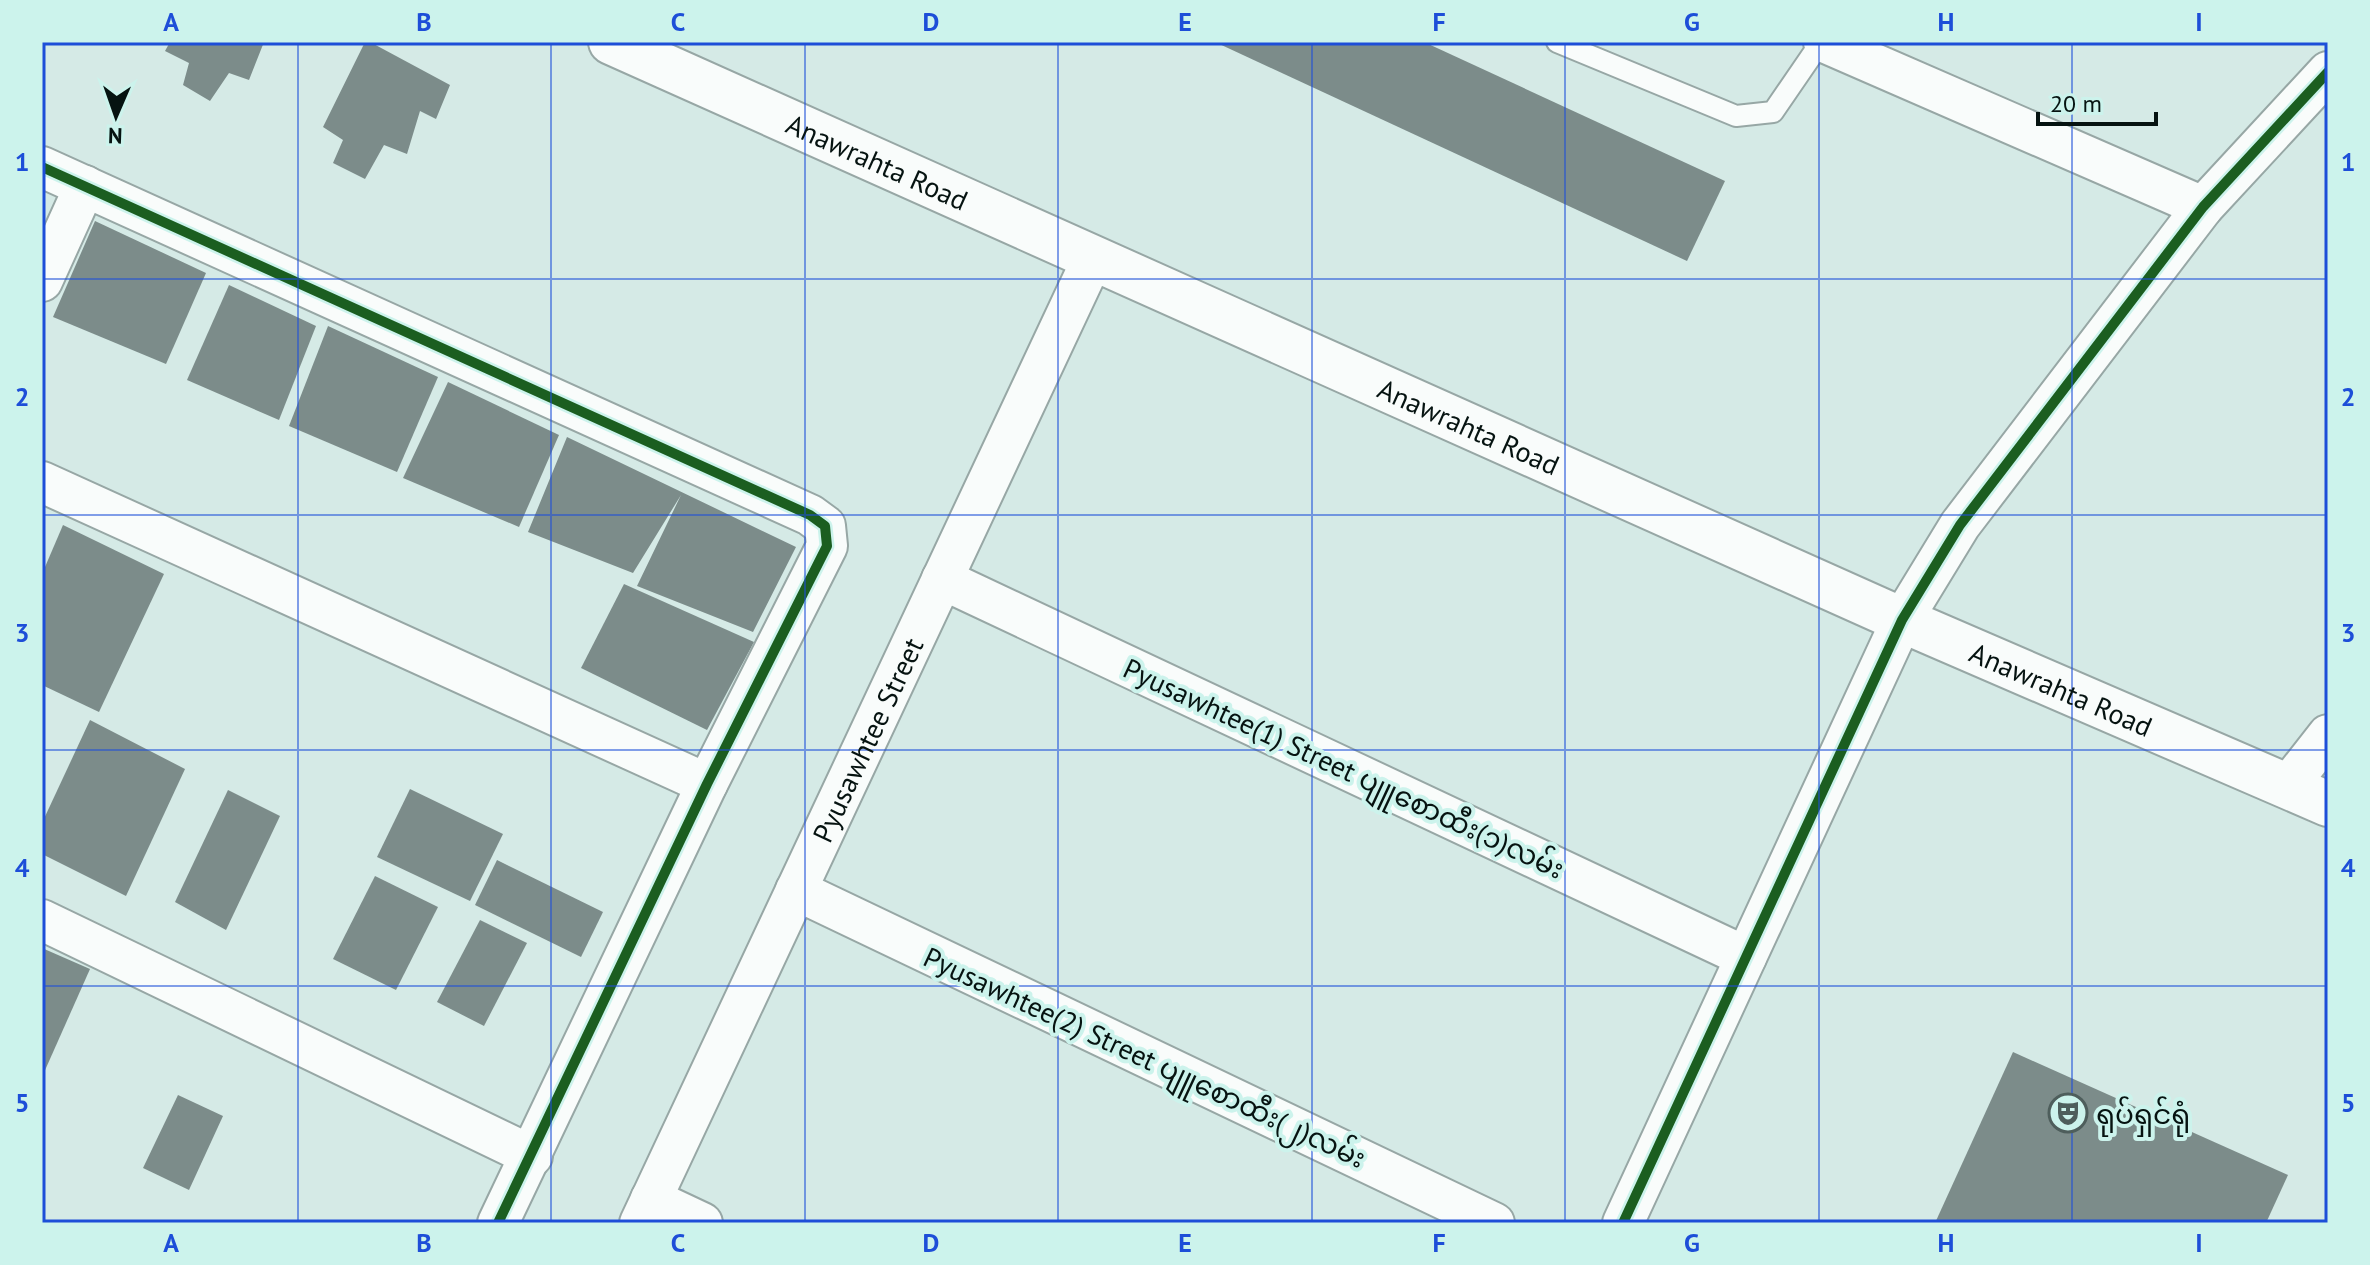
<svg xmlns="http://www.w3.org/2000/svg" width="2370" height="1265" viewBox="0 0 2370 1265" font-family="'PT Sans','Noto Sans Myanmar',sans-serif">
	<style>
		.building { fill: #7c8c8a }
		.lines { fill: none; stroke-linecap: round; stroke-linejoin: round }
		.lane-casing { stroke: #97a7a5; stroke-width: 24 }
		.street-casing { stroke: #97a7a5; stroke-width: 44 }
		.secondary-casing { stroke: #97a7a5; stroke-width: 48 }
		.lane { stroke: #f9fcfb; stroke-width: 20 }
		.street { stroke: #f9fcfb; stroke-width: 40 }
		.secondary { stroke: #f9fcfb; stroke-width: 44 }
		.cycleway-casing { stroke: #ccf3ec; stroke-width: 15 }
		.cycleway { stroke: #1b5e20; stroke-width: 10 }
		.grid { fill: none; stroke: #1d4ed8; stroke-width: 2; stroke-opacity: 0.55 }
		.labels { text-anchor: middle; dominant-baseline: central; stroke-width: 8; stroke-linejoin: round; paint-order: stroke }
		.street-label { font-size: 28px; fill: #061311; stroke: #ccf3ec }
		.poi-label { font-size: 28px; fill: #061311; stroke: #ccf3ec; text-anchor: start }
		.neatline { fill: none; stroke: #1d4ed8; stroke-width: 3 }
		.grid-label { font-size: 26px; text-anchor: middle; font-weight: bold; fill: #1d4ed8 }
	</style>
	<rect width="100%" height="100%" fill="#d5eae6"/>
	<g class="building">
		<path d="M170 42H264L249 80 229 73 210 101 183 85 189 63 165 51Z"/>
		<path d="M365 42H370L450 85 436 119 420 111 407 154 384 145 365 179 333 163 343 140 323 127Z"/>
		<path d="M1215 42H1424L1725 181 1687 261Z"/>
		<path d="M95 221 206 273 166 364 53 317Z"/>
		<path d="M229 285 316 326 279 420 187 380Z"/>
		<path d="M328 326 438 377 397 472 289 426Z"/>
		<path d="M448 382 559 435 519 527 403 478Z"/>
		<path d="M567 437 796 547 753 632 637 586 681 495 633 573 528 532Z"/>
		<path d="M63 525 164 574 99 712 42 685V574Z"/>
		<path d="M624 584 754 642 707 730 581 668Z"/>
		<path d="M90 720 185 769 126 896 42 854V823Z"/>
		<path d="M410 789 503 834 470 901 377 857Z"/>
		<path d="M228 790 280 816 226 930 175 902Z"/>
		<path d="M497 860 603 912 581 957 475 905Z"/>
		<path d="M375 876 438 907 396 990 333 959Z"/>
		<path d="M480 920 527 943 484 1026 437 1002Z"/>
		<path d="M42 948 90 969 42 1077Z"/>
		<path d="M2013 1052 2288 1175 2266 1223H1935Z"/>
		<path d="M178 1095 223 1116 189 1190 143 1168Z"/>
	</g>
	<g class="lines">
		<g class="lane-casing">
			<path id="lane" d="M1557 42 1736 116 1773 112 1821 42"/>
		</g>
		<g class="street-casing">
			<g id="street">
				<path d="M1824 42 2203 207"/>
				<path d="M42 167 810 515 825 526 827 546 707 784 498 1223"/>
				<path d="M42 281 85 186"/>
				<path d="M42 482 707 784"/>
				<path d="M942 579 1746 957"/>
				<path d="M2288 786 2328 735"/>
				<path d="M796 890 1494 1223"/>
				<path d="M42 920 532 1156"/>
				<path d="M651 1199 702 1223"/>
				<path id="s1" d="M640 1223 1093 258"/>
				<path d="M1623 1223 1902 620 1960 525 2203 207 2328 72"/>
			</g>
		</g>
		<g class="secondary-casing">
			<g id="secondary">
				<path id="s2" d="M611 42 1902 620 2328 804"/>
			</g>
		</g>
		<use href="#lane" class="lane"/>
		<use href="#street" class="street"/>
		<use href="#secondary" class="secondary"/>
		<g class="cycleway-casing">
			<g id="cycleway">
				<path d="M42 167 810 515 825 526 827 546 707 784 498 1223"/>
				<path d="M1623 1223 1902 620 1960 525 2203 207 2328 72"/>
			</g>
		</g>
		<use href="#cycleway" class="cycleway"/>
	</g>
	<path class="grid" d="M298 42V1223M551 42V1223M805 42V1223M1058 42V1223M1312 42V1223M1565 42V1223M1819 42V1223M2072 42V1223M42 279H2328M42 515H2328M42 750H2328M42 986H2328"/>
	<defs>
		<g id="theatre-ring" transform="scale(2)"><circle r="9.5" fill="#ccf3ec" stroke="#4e5e5c" stroke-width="1.5"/><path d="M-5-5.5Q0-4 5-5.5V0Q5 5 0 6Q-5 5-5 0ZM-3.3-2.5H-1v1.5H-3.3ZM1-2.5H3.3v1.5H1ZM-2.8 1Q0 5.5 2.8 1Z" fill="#4e5e5c"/></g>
	</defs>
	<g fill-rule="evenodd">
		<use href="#theatre-ring" x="2068" y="1113"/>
	</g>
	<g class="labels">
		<g class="street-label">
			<text stroke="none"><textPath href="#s2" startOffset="292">Anawrahta Road</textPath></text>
			<text stroke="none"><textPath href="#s2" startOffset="940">Anawrahta Road</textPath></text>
			<text stroke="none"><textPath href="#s2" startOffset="1588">Anawrahta Road</textPath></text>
			<text stroke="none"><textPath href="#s1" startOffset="534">Pyusawhtee Street</textPath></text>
			<text transform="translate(1344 768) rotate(25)">Pyusawhtee(1) Street ပျူစောထီး(၁)လမ်း</text>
			<text transform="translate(1145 1057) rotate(25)">Pyusawhtee(2) Street ပျူစောထီး(၂)လမ်း</text>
		</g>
		<g class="poi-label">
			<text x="2096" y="1113">ရုပ်ရှင်ရုံ</text>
		</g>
	</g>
	<rect width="2370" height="1265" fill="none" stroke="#ccf3ec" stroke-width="88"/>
	<g transform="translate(116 116) rotate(182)" stroke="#ccf3ec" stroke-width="6" paint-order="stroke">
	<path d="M0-6L14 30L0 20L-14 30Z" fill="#061311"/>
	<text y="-12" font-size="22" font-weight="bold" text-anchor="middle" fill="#061311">N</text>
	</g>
	<path d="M2038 112v12h118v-12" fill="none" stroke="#061311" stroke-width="4"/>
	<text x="2050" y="112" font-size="24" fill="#061311" stroke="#ccf3ec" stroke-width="6" paint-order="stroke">20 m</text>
	<rect x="44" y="44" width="2282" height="1177" class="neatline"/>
	<g class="grid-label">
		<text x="171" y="31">A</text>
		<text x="424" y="31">B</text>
		<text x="678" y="31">C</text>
		<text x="931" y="31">D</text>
		<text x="1185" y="31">E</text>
		<text x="1439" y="31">F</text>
		<text x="1692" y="31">G</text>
		<text x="1946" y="31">H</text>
		<text x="2199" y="31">I</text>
		<text x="22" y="171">1</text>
		<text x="2348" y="171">1</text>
		<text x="22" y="406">2</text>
		<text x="2348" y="406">2</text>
		<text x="22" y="642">3</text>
		<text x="2348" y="642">3</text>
		<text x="22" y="877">4</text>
		<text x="2348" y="877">4</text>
		<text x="22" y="1112">5</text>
		<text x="2348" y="1112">5</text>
		<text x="171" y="1252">A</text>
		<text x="424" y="1252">B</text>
		<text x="678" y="1252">C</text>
		<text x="931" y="1252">D</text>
		<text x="1185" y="1252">E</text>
		<text x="1439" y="1252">F</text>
		<text x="1692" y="1252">G</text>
		<text x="1946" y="1252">H</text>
		<text x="2199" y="1252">I</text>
	</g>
</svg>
